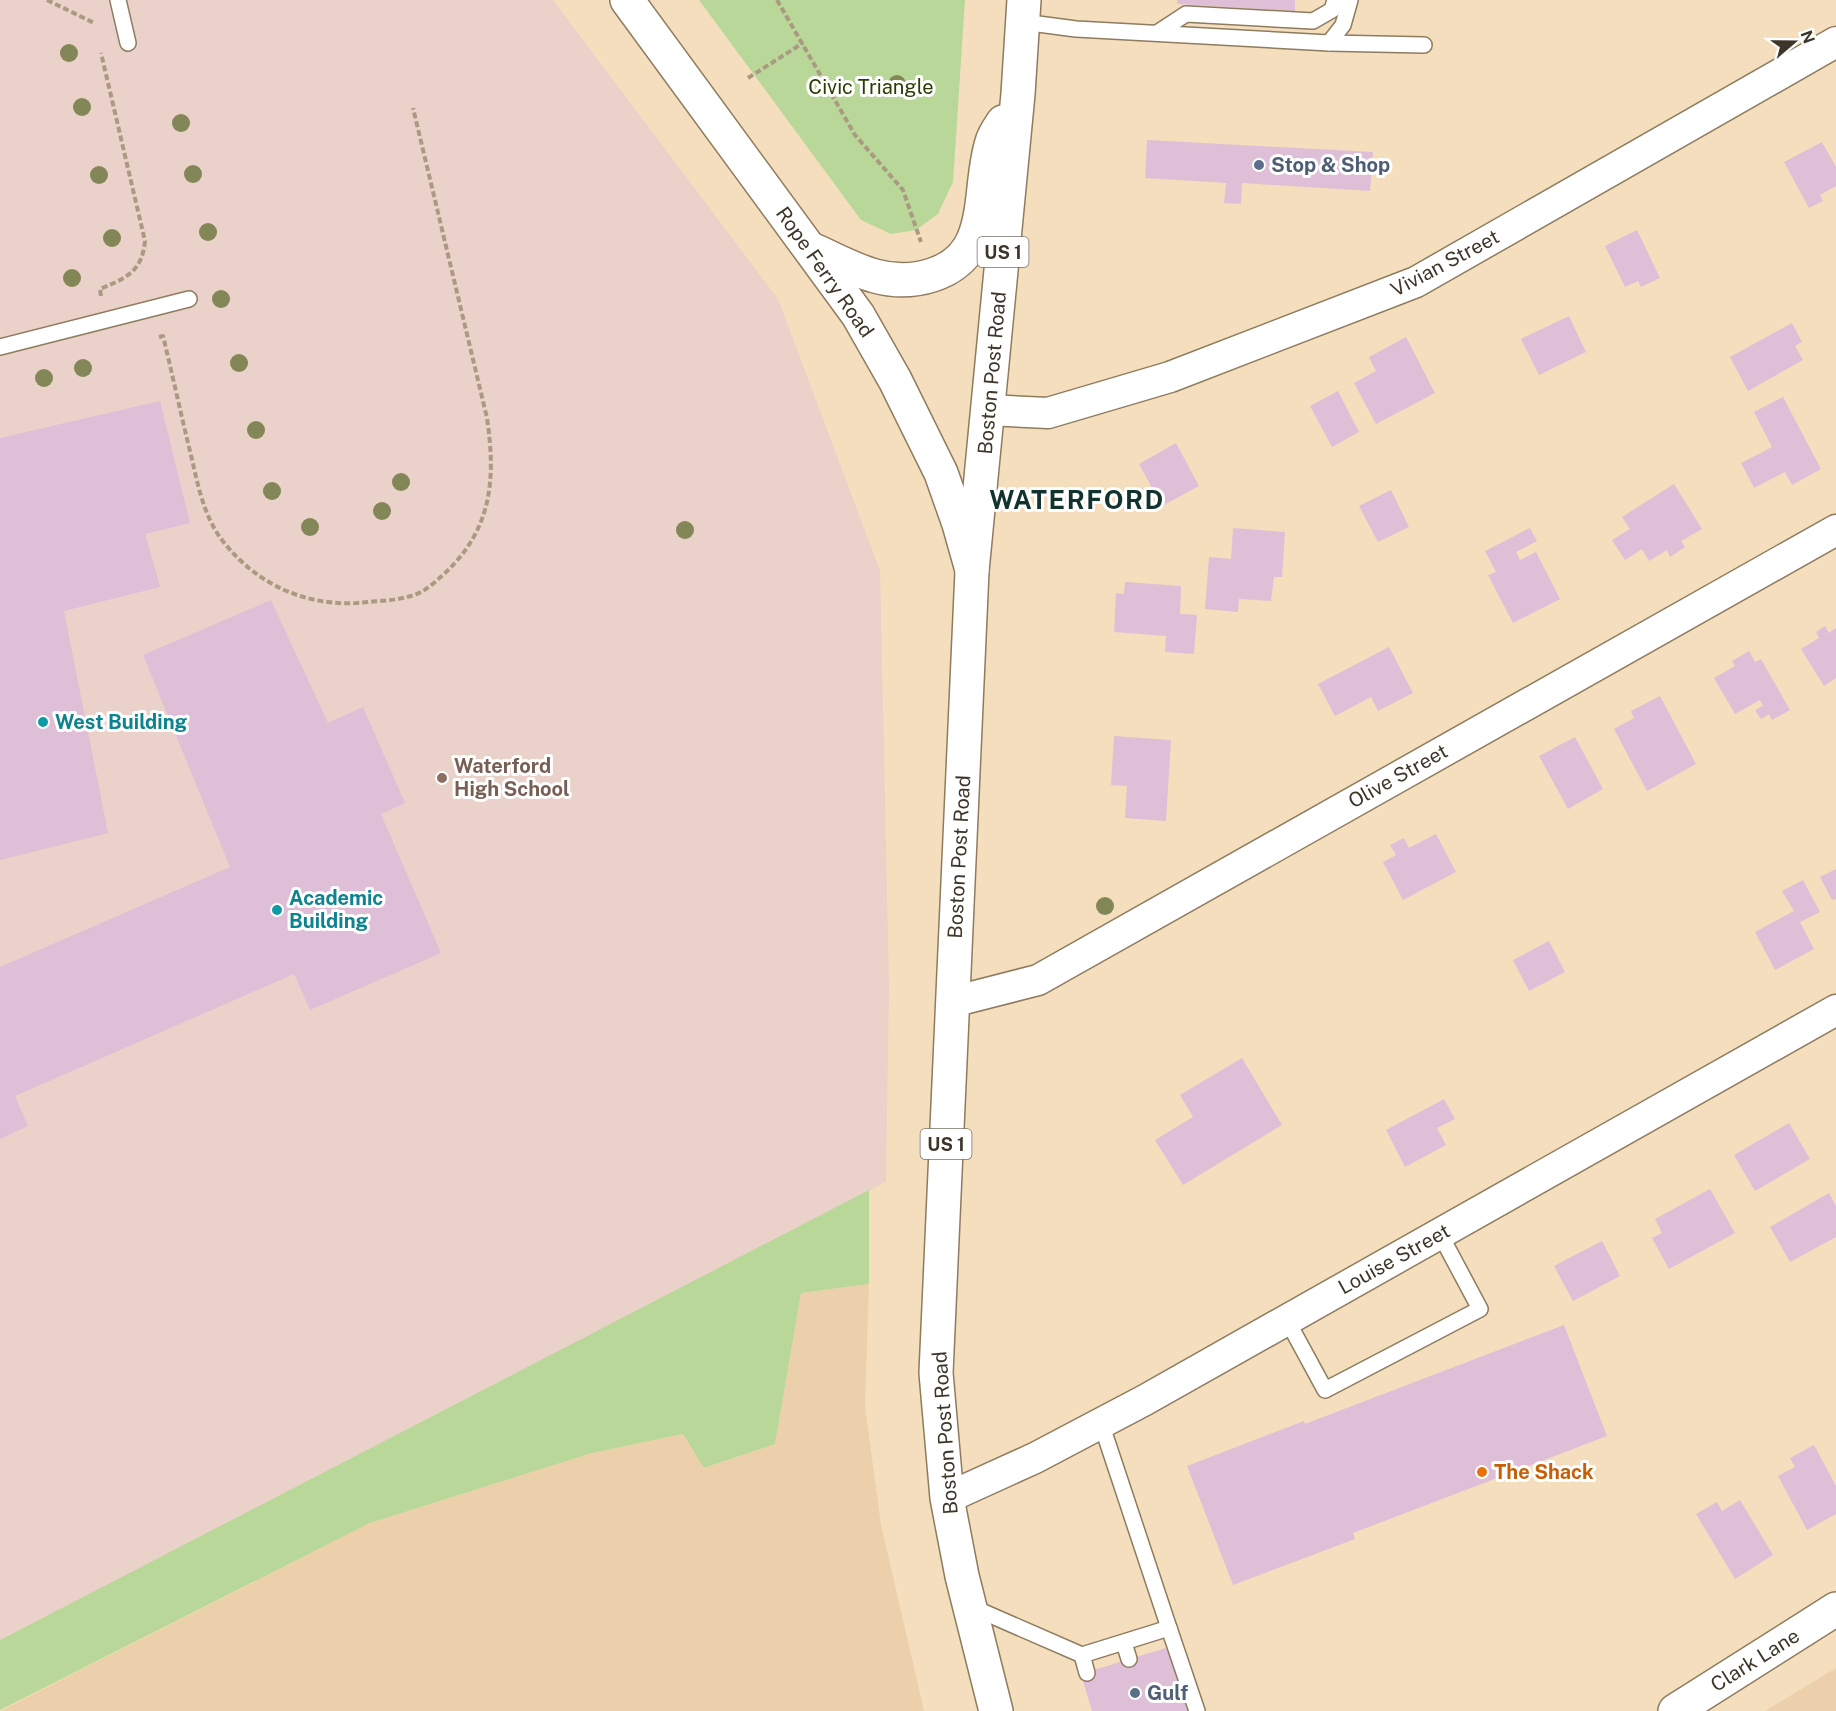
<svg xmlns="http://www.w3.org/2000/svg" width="1836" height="1711" viewBox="0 0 1836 1711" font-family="'Public Sans',sans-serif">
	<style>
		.built { fill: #ecd0ab }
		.education { fill: #ead1ca }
		.green { fill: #bad79a }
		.building { fill: #debfd7 }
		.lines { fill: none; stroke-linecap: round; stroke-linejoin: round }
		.service-casing { stroke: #8f7b5e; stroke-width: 18 }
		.minor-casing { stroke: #8f7b5e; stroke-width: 33 }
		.secondary-casing { stroke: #8f7b5e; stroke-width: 36 }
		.primary-casing { stroke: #8f7b5e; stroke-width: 36 }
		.path { stroke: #ab9a82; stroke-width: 4; stroke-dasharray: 6 3; stroke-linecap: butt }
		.service { stroke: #fff; stroke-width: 15 }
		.minor { stroke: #fff; stroke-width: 30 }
		.secondary { stroke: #fff; stroke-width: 33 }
		.primary { stroke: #fff; stroke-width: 33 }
		.tree { fill: #838656 }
		.service-dot { fill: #5c6f8a; stroke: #fff; stroke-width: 2 }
		.culture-dot { fill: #0f9aa8; stroke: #fff; stroke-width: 2 }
		.education-dot { fill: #8d6e63; stroke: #fff; stroke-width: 2 }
		.food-dot { fill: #e8710a; stroke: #fff; stroke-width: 2 }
		.labels { text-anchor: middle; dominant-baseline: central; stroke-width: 6; stroke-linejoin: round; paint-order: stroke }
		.shield { fill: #fff; stroke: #787269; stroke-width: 1.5 }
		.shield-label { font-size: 18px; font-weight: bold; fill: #3e3529 }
		.park-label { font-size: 20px; fill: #273e00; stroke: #fff }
		.service-label { font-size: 20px; font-weight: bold; fill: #4e5e75; stroke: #fff; text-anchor: start }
		.street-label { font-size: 20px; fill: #3e3529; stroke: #fff }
		.culture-label { font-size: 20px; font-weight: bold; fill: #0d838f; stroke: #fff; text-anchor: start }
		.education-label { font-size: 20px; font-weight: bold; fill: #785e54; stroke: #fff; text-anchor: start }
		.food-label { font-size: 20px; font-weight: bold; fill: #c56008; stroke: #fff; text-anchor: start }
		.district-label { font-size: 26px; font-weight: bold; letter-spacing: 1.5px; fill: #11322d; stroke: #fff }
	</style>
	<rect width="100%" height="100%" fill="#f4debe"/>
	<g class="built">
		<path d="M869 1284 865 1406 881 1525 924 1711H0L370 1523 592 1453 683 1434 705 1468 775 1444 801 1293Z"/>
		<path d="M1836 1668V1711H1765Z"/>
	</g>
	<path class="education" d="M0 0H553L778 299 880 571 889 986 886 1182 0 1640Z"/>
	<g class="green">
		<path d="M699 0H965L953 182 938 214 916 230 891 234 861 220Z"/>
		<path d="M869 1190V1284L801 1293 775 1444 704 1468 683 1434 592 1453 370 1523 0 1710V1640Z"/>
	</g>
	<g class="building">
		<path d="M1177 0H1295V11L1177 4Z"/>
		<path d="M1147 140 1373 152 1370 191 1242 183 1241 204 1224 203 1226 183 1145 178Z"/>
		<path d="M1822 142 1836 167V186L1820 195 1823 201 1809 208 1784 162Z"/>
		<path d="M1637 230 1660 278 1641 287 1638 281 1625 287 1605 246Z"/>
		<path d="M1569 316 1586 352 1539 375 1521 339Z"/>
		<path d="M1792 323 1802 342 1795 346 1803 360 1748 391 1730 357Z"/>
		<path d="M1406 337 1435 393 1376 424 1354 383 1376 371 1369 357Z"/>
		<path d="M1338 391 1359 432 1332 447 1310 406Z"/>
		<path d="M1783 397 1821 469 1792 485 1785 472 1754 488 1741 463 1772 447 1754 412Z"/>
		<path d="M160 401 190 523 145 534 160 587 64 611 108 833 0 860V438Z"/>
		<path d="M1176 443 1199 486 1162 506 1139 464Z"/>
		<path d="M1674 484 1702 529 1681 541 1685 547 1670 557 1667 550 1649 561 1642 549 1625 560 1612 540 1630 529 1622 517Z"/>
		<path d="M1391 490 1409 527 1378 542 1359 506Z"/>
		<path d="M1233 528 1285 532 1282 577H1274L1271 601 1239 599 1238 612 1205 609 1209 557 1231 559Z"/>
		<path d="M1530 528 1537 541 1516 552 1520 560 1536 552 1560 599 1513 623 1488 575 1496 572 1485 551Z"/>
		<path d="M1125 582 1181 586 1180 614 1197 615 1194 654 1165 652 1166 636 1114 632 1116 593 1124 594Z"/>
		<path d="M271 600 328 723 363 707 405 803 381 814 441 953 310 1010 294 974 15 1096 28 1126 0 1139V967L230 867 143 655Z"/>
		<path d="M1825 626 1829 633 1836 628V678L1824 686 1801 649 1819 638 1816 632Z"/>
		<path d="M1389 647 1413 693 1378 711 1371 697 1335 716 1318 684Z"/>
		<path d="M1749 651 1755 662 1761 659 1790 710 1772 720 1769 714 1761 719 1755 710 1763 706 1760 700 1735 714 1714 678 1735 666 1732 661Z"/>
		<path d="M1660 696 1696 764 1647 791 1614 729 1634 718 1631 711Z"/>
		<path d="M1114 736 1171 740 1166 821 1125 818 1127 786 1111 785Z"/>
		<path d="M1575 737 1603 789 1568 809 1539 756Z"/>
		<path d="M1436 834 1456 872 1403 900 1383 862 1396 855 1390 845 1404 838 1409 848Z"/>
		<path d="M1836 869V899L1832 900 1820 877Z"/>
		<path d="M1803 880 1820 912 1800 922 1814 949 1775 970 1755 932 1794 911 1782 891Z"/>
		<path d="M1549 941 1565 972 1529 991 1513 960Z"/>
		<path d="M1242 1058 1282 1125 1183 1185 1155 1140 1193 1117 1180 1095Z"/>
		<path d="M1444 1099 1455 1119 1437 1128 1446 1145 1405 1167 1386 1130Z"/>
		<path d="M1789 1123 1810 1159 1755 1191 1734 1155Z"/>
		<path d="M1710 1189 1735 1233 1669 1269 1652 1238 1662 1233 1655 1219Z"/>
		<path d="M1829 1193 1836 1206V1237L1790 1262 1770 1227Z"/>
		<path d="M1602 1241 1620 1276 1573 1301 1554 1266Z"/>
		<path d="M1564 1325 1607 1436 1353 1533 1355 1539 1233 1585 1187 1466 1304 1421 1305 1424Z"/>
		<path d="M1814 1445 1836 1486V1514L1807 1530 1778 1476 1795 1467 1790 1458Z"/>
		<path d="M1740 1500 1773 1555 1735 1579 1696 1514 1717 1502 1722 1511Z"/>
		<path d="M1169 1647 1188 1711H1092L1081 1674Z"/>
	</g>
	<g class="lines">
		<g class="service-casing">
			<g id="service">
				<path d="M118 0 128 43"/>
				<path d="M1023 22 1076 29 1329 43 1343 25 1350 0"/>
				<path d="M1157 33 1186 14 1313 21 1332 10 1335 0"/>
				<path d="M1329 43 1424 45"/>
				<path d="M0 347 189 299"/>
				<path d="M1287 1320 1325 1390 1480 1309 1440 1234"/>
				<path d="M1101 1423 1169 1628"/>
				<path d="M972 1607 1082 1655 1169 1628 1197 1711"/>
				<path d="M1124 1643 1129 1659"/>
				<path d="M1082 1655 1087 1673"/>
			</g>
		</g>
		<g class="minor-casing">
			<g id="minor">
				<path d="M988 410 1048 413 1170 377 1416 282 1836 42"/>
				<path d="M952 1002 1038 980 1836 530"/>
				<path d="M947 1498 1035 1458 1145 1400 1836 1010"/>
			</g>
		</g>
		<g class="secondary-casing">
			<g id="secondary">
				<path d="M627 0 858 315 895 380 941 473 959 524 972 570"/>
				<path d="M1675 1711 1836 1609"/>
			</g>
		</g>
		<g class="primary-casing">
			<g id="primary">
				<path d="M811 249C832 258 853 270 875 276 911 286 959 276 974 238 986 208 982 173 992 142 994 135 999 128 1003 122"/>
				<path d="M996 1711 962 1576 947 1498 936 1373 972 571 1018 94 1024 0"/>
			</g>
		</g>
		<g class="path">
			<path d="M47 0 94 23"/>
			<path d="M777 0 855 135 903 190 921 242"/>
			<path d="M748 78 803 43"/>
			<path d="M101 296 100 289C126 278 142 272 145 241L101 53"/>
			<path d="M159 337 163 336C172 373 180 410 189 447 197 479 202 514 222 540 255 583 303 606 357 603 375 601 394 601 411 596 424 593 435 582 445 573 492 529 496 479 487 418L413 108"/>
		</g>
		<use href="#service" class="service"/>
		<use href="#minor" class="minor"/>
		<use href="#secondary" class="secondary"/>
		<use href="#primary" class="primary"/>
	</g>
	<g class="tree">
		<circle cx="69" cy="53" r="9"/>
		<circle cx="897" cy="84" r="9"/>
		<circle cx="82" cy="107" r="9"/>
		<circle cx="181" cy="123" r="9"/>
		<circle cx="193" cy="174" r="9"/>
		<circle cx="99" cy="175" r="9"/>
		<circle cx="208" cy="232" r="9"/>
		<circle cx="112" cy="238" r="9"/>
		<circle cx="72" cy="278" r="9"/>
		<circle cx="221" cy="299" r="9"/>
		<circle cx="239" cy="363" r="9"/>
		<circle cx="83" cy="368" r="9"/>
		<circle cx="44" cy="378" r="9"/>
		<circle cx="256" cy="430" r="9"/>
		<circle cx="401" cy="482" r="9"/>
		<circle cx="272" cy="491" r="9"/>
		<circle cx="382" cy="511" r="9"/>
		<circle cx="310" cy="527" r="9"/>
		<circle cx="685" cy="530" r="9"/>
		<circle cx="1105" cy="906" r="9"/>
	</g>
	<g class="service-dot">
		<circle cx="1259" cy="165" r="6"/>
		<circle cx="1135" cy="1693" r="6"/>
	</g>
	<g class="culture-dot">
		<circle cx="43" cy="722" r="6"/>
		<circle cx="277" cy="910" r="6"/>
	</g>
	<circle class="education-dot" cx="442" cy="778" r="6"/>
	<circle class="food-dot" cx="1482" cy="1472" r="6"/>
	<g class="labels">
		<g class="shield">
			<rect x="977.5" y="237" width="51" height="30" rx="4.5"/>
			<rect x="920.5" y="1129" width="51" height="30" rx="4.5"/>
		</g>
		<g class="shield-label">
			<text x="1003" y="252">US 1</text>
			<text x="946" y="1144">US 1</text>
		</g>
		<g class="park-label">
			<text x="871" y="87">Civic Triangle</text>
		</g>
		<g class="service-label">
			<text x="1271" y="165">Stop &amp; Shop</text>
			<text x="1147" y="1693">Gulf</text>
		</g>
		<g class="street-label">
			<text transform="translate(1445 263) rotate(-28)">Vivian Street</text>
			<text transform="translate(825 272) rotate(55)">Rope Ferry Road</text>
			<text transform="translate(992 373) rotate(-85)">Boston Post Road</text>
			<text transform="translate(1398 776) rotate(-29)">Olive Street</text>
			<text transform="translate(959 857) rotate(-87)">Boston Post Road</text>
			<text transform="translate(1394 1259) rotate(-29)">Louise Street</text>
			<text transform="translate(945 1433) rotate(-94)">Boston Post Road</text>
			<text transform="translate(1755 1660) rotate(-32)">Clark Lane</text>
		</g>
		<g class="culture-label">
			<text x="55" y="722">West Building</text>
			<text x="289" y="898">Academic<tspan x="289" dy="23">Building</tspan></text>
		</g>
		<g class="education-label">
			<text x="454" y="766">Waterford<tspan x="454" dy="23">High School</tspan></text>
		</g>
		<g class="food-label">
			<text x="1494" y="1472">The Shack</text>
		</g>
		<g class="district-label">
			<text x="1077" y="499">WATERFORD</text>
		</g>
	</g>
	<g transform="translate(1794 42) rotate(70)" stroke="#ffffff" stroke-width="4.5" paint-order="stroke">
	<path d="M0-4.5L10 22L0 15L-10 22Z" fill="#3e3529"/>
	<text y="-9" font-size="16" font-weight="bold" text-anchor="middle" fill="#3e3529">N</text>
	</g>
</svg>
